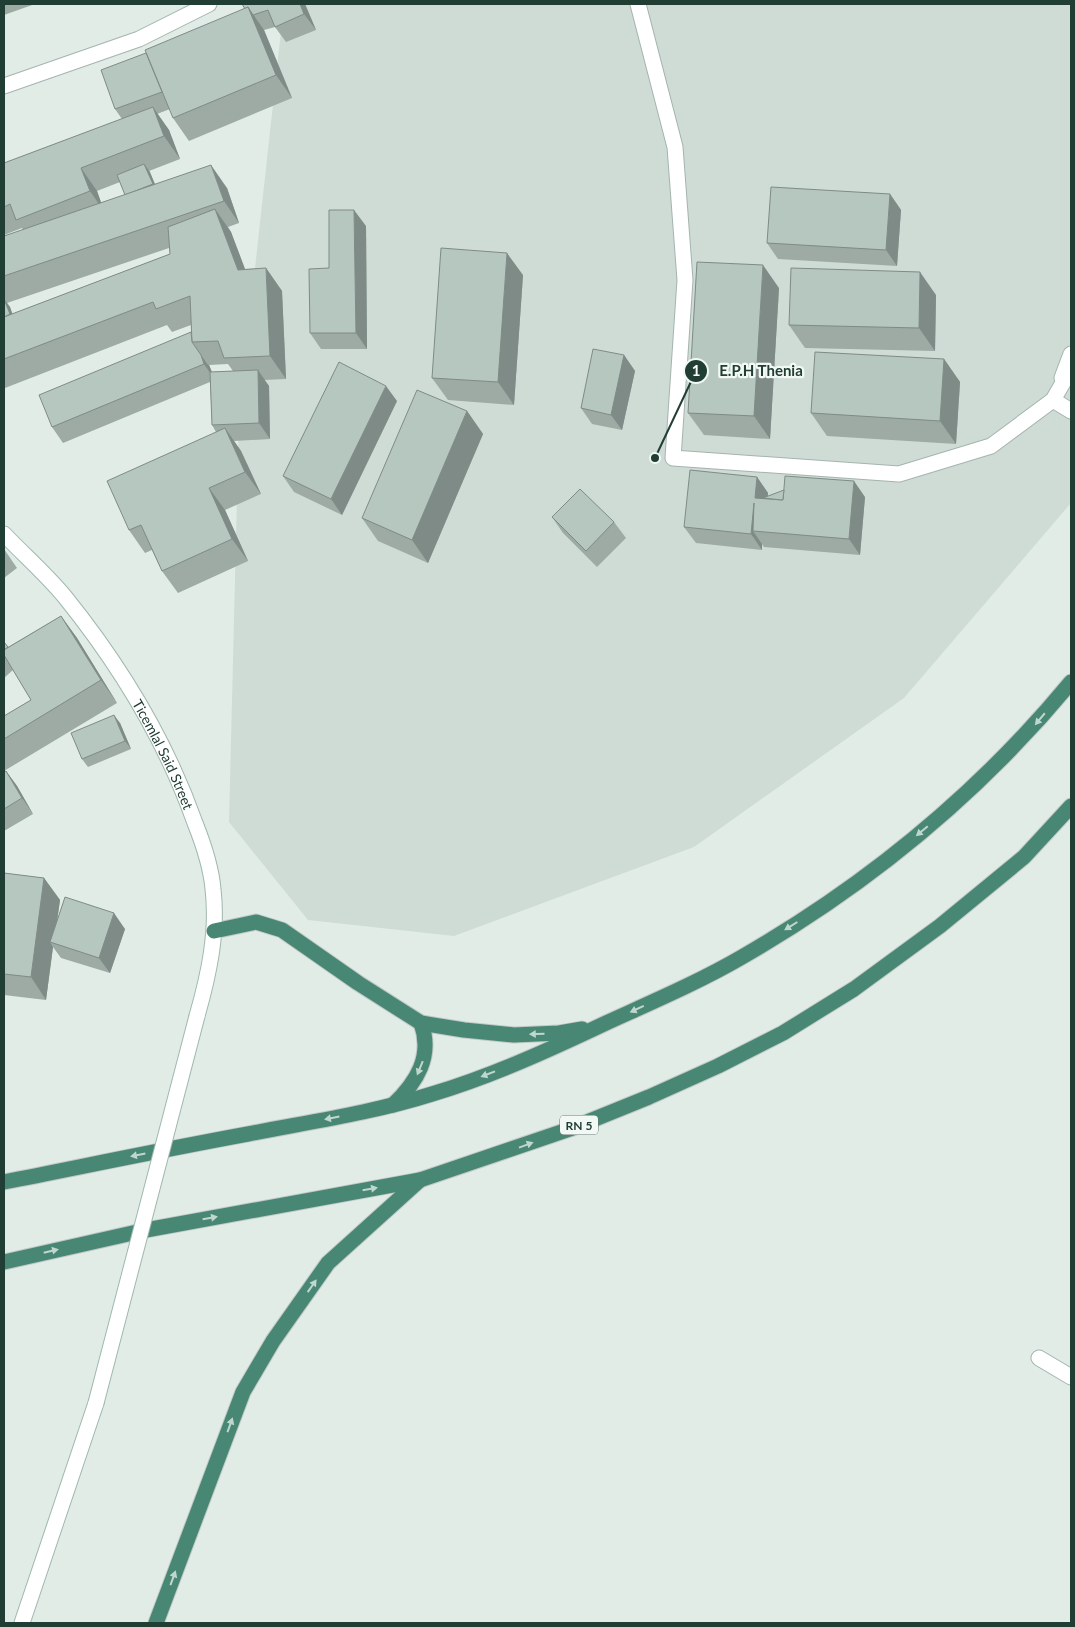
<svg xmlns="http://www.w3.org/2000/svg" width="1075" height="1627" viewBox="0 0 1075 1627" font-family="Lato,sans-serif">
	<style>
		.built { fill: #cfdcd5 }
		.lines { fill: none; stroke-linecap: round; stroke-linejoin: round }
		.service-casing { stroke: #a4b4ae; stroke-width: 17 }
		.minor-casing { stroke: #a4b4ae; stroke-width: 17 }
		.secondary-casing { stroke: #9fb8ae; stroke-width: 17 }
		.trunk-casing { stroke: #c1c9c6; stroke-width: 17 }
		.service { stroke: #fff; stroke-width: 15 }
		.minor { stroke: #fff; stroke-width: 15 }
		.secondary { stroke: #fff; stroke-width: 15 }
		.trunk { stroke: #488774; stroke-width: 15 }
		.secondary-bridge-casing { stroke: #9fb8ae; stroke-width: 17; stroke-linecap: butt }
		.secondary-bridge { stroke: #fff; stroke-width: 15 }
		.wall { fill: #9daba4; fill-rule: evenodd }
		.shaded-wall { fill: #7f8b86 }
		.building { fill: #b6c7bf; stroke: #7f8b86 }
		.oneway { fill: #bfd7ce }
		.labels { text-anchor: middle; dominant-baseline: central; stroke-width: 4.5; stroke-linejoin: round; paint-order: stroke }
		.shield { fill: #f2f9f5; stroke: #60766e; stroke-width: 1 }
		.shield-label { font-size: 12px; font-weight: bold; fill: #213e34 }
		.street-label { font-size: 14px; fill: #213e34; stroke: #f2f9f5 }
		.leader { fill: none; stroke: #213e34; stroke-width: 2 }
		.callout-dot { fill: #213e34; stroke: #f2f9f5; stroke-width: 2 }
		.mark-label { font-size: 15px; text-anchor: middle; font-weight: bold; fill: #fff }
		.callout-label { font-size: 15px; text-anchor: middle; font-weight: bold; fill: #213e34; stroke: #f2f9f5; stroke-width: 4.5; stroke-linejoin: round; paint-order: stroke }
	</style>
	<rect width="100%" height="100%" fill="#e1ece7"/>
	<path class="built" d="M284 4H1071V503L904 698 694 847 454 936 308 920 229 822 239 414Z"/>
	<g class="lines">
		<g class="service-casing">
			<g id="service">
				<path d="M638 4 675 147 685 280 673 458 899 474 991 446 1053 400 1071 369"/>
				<path d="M1062 378 1071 354"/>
				<path d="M1053 400 1071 411"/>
				<path d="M1039 1358 1071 1377"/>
			</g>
		</g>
		<g class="minor-casing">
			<path id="minor" d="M4 86 139 39 209 4"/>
		</g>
		<g class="secondary-casing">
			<g id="secondary">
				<path id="s1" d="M4 534C24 555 46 574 65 597 119 664 166 741 195 823 203 843 211 866 213 889 218 932 209 974 197 1016"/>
				<path d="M22 1623 96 1403"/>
			</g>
		</g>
		<g class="trunk-casing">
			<g id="trunk">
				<path d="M214 931 256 922 282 930 358 983 421 1023 464 1030 514 1035 559 1033 582 1029"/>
				<path d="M393 1105C417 1082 433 1056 421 1023"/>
				<path d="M4 1182C85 1166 166 1149 248 1134 309 1122 372 1113 432 1094 492 1076 549 1050 606 1023 652 1002 699 982 742 957 867 885 980 792 1071 682"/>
				<path d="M4 1262 146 1230 420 1180 570 1129 649 1097 718 1066 783 1033 854 989 940 926 1024 857 1071 806"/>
				<path d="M156 1623 243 1392 273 1341 328 1263 420 1180"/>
			</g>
		</g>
		<use href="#service" class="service"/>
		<use href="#minor" class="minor"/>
		<use href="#secondary" class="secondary"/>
		<use href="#trunk" class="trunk"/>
		<g class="secondary-bridge-casing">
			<path id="secondary-bridge" d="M96 1403 197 1016"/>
		</g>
		<use href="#secondary-bridge" class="secondary-bridge"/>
	</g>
	<g class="wall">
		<path d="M4 4H35L4 15Z"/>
		<path d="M242 4H305L316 30 286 42 275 27 264 30 292 98 189 141 173 118 170 109 157 114 169 130 180 159 149 171 155 184 227 188 239 223 228 227 231 232 245 269 266 268 282 291 286 379 264 380 269 386 270 439 234 441 241 451 261 494 225 510 248 561 178 593 162 571 152 550 145 553 129 530 216 432 212 425 210 382 63 443 52 427 191 333V325L172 332 167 325 5 388 4 386V236L23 230 22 228 4 235V163L122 119 115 109 146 53 245 9ZM120 182 125 195 101 203 97 191ZM169 248 170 254 12 314 10 307 7 303ZM228 364 233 371 212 372 209 365Z"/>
		<path d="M890 194 901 210 897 266 778 259 767 243Z"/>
		<path d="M366 226 367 349H321L310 333 329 268Z"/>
		<path d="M523 275 514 405 448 400 432 378Z"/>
		<path d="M779 288 770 439 704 435 688 413Z"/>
		<path d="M936 295 935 351 805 348 789 325Z"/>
		<path d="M624 355 635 371 622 430 592 424 581 408Z"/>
		<path d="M944 359 960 382 956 444 827 436 811 413Z"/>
		<path d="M397 401 342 515 294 492 283 476Z"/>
		<path d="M467 411 483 434 428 563 378 541 362 518Z"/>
		<path d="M757 477 768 493V496L865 497 860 555 764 547 762 544V550L696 543 684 527Z"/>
		<path d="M552 517 614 522 626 538 597 567 563 533Z"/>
		<path d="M4 549 17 568 4 578Z"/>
		<path d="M61 616 77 638 117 703 4 771V716L31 700 13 670 4 678V642L8 647Z"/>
		<path d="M120 723 131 749 88 767 82 759Z"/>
		<path d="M6 771 17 786 33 814 4 831V772Z"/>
		<path d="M4 873 44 878 60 900 57 922 125 929 110 973 61 958 53 947 46 1000 4 995Z"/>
	</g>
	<g class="shaded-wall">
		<path d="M300 4H305L316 30 304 14Z"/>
		<path d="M248 7 264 30 292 98 276 75Z"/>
		<path d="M153 107 169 130 180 159 164 136Z"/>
		<path d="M144 164 150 172 158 192 153 184Z"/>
		<path d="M211 165 227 188 239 223 224 201Z"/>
		<path d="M81 168 97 191 105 213 90 191Z"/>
		<path d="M890 194 901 210 897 266 886 250Z"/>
		<path d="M215 209 231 232 254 293 238 270Z"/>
		<path d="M354 210 366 226 367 349 356 333Z"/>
		<path d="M507 253 523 275 514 405 498 382Z"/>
		<path d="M763 265 779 288 770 439 754 416Z"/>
		<path d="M266 268 282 291 286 379 270 356Z"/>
		<path d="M920 272 936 295 935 351 919 328Z"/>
		<path d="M4 299 10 307 18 329 12 321Z"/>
		<path d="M201 355 208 365H209L215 380 204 364Z"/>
		<path d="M624 355 635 371 622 430 611 415Z"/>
		<path d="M944 359 960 382 956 444 940 421Z"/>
		<path d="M258 370 269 386 270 439 259 423Z"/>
		<path d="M386 386 397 401 342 515 331 499Z"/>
		<path d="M467 411 483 434 428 563 412 540Z"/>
		<path d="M225 428 241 451 261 494 245 472Z"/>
		<path d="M757 477 768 493 766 514 755 498Z"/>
		<path d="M854 481 865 497 860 555 849 539Z"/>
		<path d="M209 488 225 510 248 561 232 539Z"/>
		<path d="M754 503 753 531 762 544V550L751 534Z"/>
		<path d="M61 616 77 638 117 703 101 680Z"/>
		<path d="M114 715 120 723 131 749 125 741Z"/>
		<path d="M6 771 17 786 33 814 22 798Z"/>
		<path d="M44 878 60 900 54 943 50 942 53 947 46 1000 31 977Z"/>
		<path d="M114 913 125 929 110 973 99 958Z"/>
	</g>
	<g class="building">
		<path d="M242 4H300L304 14 275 27 268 10 253 15 248 7 245 9Z"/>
		<path d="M248 7 276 75 173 118 145 50Z"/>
		<path d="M146 53 162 92 115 109 101 70Z"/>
		<path d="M153 107 164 136 81 168 90 191 16 220 10 204 4 207V163Z"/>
		<path d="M144 164 153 184 125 195 117 175Z"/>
		<path d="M211 165 224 201 4 276V236Z"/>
		<path d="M771 187 890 194 886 250 767 243Z"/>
		<path d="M215 209 238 270 266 268 270 356 224 358 218 341 192 342 190 296 156 309 153 302 4 359V317L170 254 168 227Z"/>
		<path d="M329 210H354L356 333H310L309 269 329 268Z"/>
		<path d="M441 248 507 253 498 382 432 378Z"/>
		<path d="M697 262 763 265 754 416 688 413Z"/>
		<path d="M791 268 920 272 919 328 789 325Z"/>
		<path d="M4 299 10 314 4 317Z"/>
		<path d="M191 332 192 342 201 355 204 364 52 427 39 395Z"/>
		<path d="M593 349 624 355 611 415 581 408Z"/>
		<path d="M815 352 944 359 940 421 811 413Z"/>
		<path d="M339 362 386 386 331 499 283 476Z"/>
		<path d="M258 370 259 423 212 425 210 372Z"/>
		<path d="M417 390 467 411 412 540 362 518Z"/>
		<path d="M225 428 245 472 209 488 232 539 162 571 141 525 129 530 107 481Z"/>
		<path d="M690 470 757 477 755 498 783 500 785 476 854 481 849 539 753 531 754 503 751 534 684 527Z"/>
		<path d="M580 489 614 522 586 551 552 517Z"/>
		<path d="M784 490 783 499 782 500 763 498Z"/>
		<path d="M61 616 101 680 4 739V716L31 700 4 655V650Z"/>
		<path d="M4 642 8 647 4 650Z"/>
		<path d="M114 715 125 741 82 759 71 733Z"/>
		<path d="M6 771 22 798 4 809V772Z"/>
		<path d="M4 873 44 878 31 977 4 974Z"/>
		<path d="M65 897 114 913 99 958 50 942Z"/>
	</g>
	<defs><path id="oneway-solid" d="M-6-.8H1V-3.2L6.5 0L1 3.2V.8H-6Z" transform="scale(1.25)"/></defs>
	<g class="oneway">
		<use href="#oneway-solid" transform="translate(1040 719) rotate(130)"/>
		<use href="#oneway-solid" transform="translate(922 831) rotate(140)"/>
		<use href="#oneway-solid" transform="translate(791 926) rotate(148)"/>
		<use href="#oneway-solid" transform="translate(637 1009) rotate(155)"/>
		<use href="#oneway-solid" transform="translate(537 1034) rotate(178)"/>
		<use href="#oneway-solid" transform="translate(420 1068) rotate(112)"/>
		<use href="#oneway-solid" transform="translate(488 1074) rotate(159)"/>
		<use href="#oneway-solid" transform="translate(332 1118) rotate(169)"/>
		<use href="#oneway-solid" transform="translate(526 1145) rotate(-20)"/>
		<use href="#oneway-solid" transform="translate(138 1155) rotate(169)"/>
		<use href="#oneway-solid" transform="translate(370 1189) rotate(-10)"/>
		<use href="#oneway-solid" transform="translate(210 1218) rotate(-10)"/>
		<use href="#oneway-solid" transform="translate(51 1251) rotate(-13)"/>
		<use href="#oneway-solid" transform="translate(312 1286) rotate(-55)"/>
		<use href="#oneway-solid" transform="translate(230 1425) rotate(-70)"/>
		<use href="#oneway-solid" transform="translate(173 1578) rotate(-70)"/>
	</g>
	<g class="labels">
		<rect class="shield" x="560" y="1115.5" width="38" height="19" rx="4"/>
		<g class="shield-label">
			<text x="579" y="1125">RN 5</text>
		</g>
		<g class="street-label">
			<text stroke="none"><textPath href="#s1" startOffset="274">Ticemlal Said Street</textPath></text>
		</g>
	</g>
	<path class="leader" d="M655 458L696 371"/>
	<g class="callout-dot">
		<circle cx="655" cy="458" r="5"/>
		<circle cx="696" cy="371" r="12"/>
	</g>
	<g class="mark-label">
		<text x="696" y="376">1</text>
	</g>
	<g class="callout-label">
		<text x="761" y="376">E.P.H Thenia</text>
	</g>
	<rect width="1075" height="1627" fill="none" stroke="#213e34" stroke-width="10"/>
</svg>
